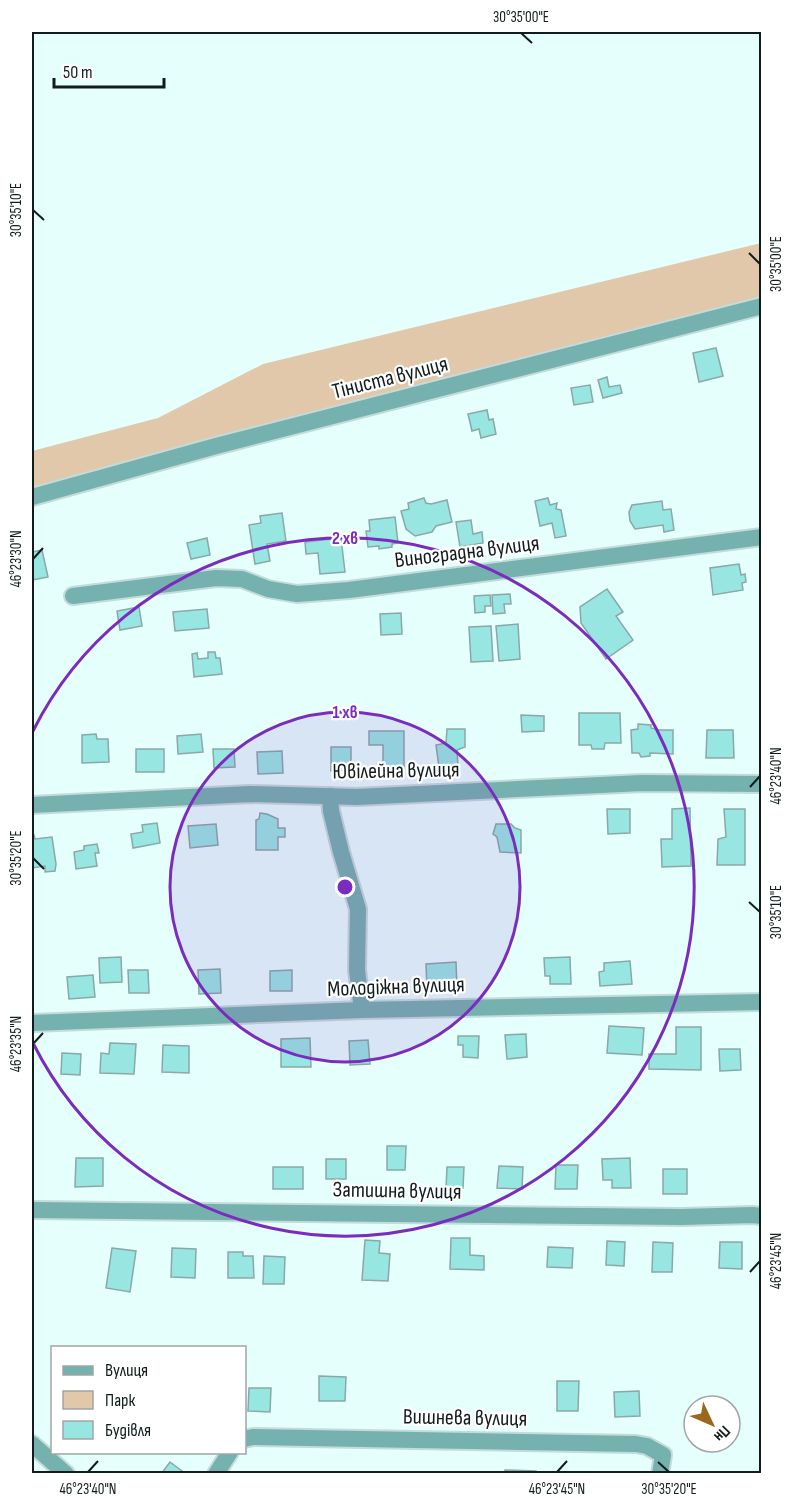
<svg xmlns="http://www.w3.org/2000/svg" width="793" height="1505" viewBox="0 0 793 1505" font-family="'Sofia Sans Condensed',sans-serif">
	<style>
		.green { fill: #e1c8aa }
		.building { fill: #97e6e1; stroke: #8aa8a6; stroke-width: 1.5 }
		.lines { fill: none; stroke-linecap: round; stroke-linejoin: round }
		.minor-casing { stroke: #c3dbd9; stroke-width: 20 }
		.minor { stroke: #75b1ae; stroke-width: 16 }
		.ticks { fill: none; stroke: #111d1c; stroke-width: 2 }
		.ring { fill: none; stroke: #7b2cbf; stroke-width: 3 }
		.labels { text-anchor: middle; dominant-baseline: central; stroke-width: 4.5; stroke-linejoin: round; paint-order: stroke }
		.street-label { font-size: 22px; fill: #111d1c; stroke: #fff }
		.centre { fill: #7b2cbf; stroke: #fff; stroke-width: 3 }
		.ring-label { font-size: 18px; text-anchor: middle; font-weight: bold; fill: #7b2cbf; stroke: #fff; stroke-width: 4.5; stroke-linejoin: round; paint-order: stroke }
		.neatline { fill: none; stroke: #111d1c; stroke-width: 2 }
		.ticks-label { font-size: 15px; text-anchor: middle; fill: #111d1c }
	</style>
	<rect width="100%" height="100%" fill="#e5fffd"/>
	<path class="green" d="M761 243V298L213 440 32 488V451L158 418 263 364Z"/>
	<g class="building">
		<path d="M716 348 723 376 699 382 693 353Z"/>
		<path d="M607 377 609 387 620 385 622 393 603 398 598 380Z"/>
		<path d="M590 385 593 402 574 405 571 388Z"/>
		<path d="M487 410 489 420 493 419 496 434 481 438 479 429 472 431 468 414Z"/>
		<path d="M424 498 426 503 431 504 447 500 452 522 436 526 432 532 415 536 406 529 401 511 409 509 408 503Z"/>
		<path d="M548 498 550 505 557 503 556 509 561 510 566 536 555 538 552 523 540 526 535 501Z"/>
		<path d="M662 501 663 510 671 509 674 530 664 532 663 525 635 529 630 521 629 512 632 505Z"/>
		<path d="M282 513 286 541 267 544 270 561 255 564 249 525 261 523 260 516Z"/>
		<path d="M395 517 398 543 392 544V547L379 549V546L368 547 366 531H370L369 520Z"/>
		<path d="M471 520 473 534 482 532 483 543 460 547 456 522Z"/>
		<path d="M207 538 210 555 191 559 187 543Z"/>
		<path d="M341 538 345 572 320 574 318 553 306 554 305 542Z"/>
		<path d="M42 550 48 577 32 580V552Z"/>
		<path d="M739 564 741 575 745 574 746 582 742 583 743 590 713 595 710 568Z"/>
		<path d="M607 589 623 612 616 616 633 640 606 659 581 623 580 607Z"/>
		<path d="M510 594 511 604H504L505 613 493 614 492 595Z"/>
		<path d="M490 595 491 606H485V612L475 613 474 596Z"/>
		<path d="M139 607 142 626 120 630 117 611Z"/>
		<path d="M207 609 209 628 175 631 173 612Z"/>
		<path d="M401 613 402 634 381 635 380 614Z"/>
		<path d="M518 624 520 659 499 661 496 626Z"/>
		<path d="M491 626 493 661 471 662 469 627Z"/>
		<path d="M208 652H215L216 658H220L222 674 194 677 192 654 197 653 198 659 208 658Z"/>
		<path d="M579 713H620L621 743H605L604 749H592L591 745H579Z"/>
		<path d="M521 715 544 716V731L522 732Z"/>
		<path d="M638 724 651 725V728L659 730H673V754L650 753V756L641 757 639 753H632L631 730 638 729Z"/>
		<path d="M447 729H465V747L457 750 458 767H439L436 745 446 743Z"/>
		<path d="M707 730H733L734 758H706Z"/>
		<path d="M369 731H404V769L383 770V745H369Z"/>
		<path d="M96 734 97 739H108L109 762 82 763V735Z"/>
		<path d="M201 734 203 752 178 754 177 736Z"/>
		<path d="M331 747H351V770L331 771Z"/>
		<rect x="136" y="749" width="28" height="23"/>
		<path d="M213 749H234L235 767 214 768Z"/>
		<path d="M282 751 283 773 258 774 257 752Z"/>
		<path d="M690 808 691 866 662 867 661 839H672V809Z"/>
		<path d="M607 809H630V833L608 834Z"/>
		<path d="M724 809H745V865H717L718 839 726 837Z"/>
		<path d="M260 813 267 814 278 819V828H285V837H278V850H256V820L259 819Z"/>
		<path d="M157 823 160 843 133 848 131 834 143 832 142 825Z"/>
		<path d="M216 824 218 845 190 848 188 826Z"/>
		<path d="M496 824H511L515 828 521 830V853L500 852 497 837 493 834Z"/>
		<path d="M34 835 35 839 52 837 56 864 55 871 45 872V866L32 868V836Z"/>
		<path d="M97 844 99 853H95L97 866 76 869 74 852 84 850V846Z"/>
		<path d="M121 957 122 982 100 983 99 958Z"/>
		<path d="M570 957 571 984H550V976H545L544 958Z"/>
		<path d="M630 961 632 984 600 986 599 972 604 971V963Z"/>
		<path d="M456 962 457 987 427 989 426 964Z"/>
		<path d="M220 969 221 993 199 994 198 970Z"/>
		<path d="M128 970H148L149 993H129Z"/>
		<path d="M292 970V991H270V971Z"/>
		<path d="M93 975 95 997 69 999 67 977Z"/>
		<path d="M609 1026 644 1028 642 1055 607 1053Z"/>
		<path d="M676 1027H701V1070L649 1069V1054H676Z"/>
		<path d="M526 1034 527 1057 507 1059 505 1035Z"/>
		<path d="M458 1036H479L478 1058 463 1057V1045H458Z"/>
		<path d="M310 1038 311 1067H281V1039Z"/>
		<path d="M368 1040 370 1064 350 1065 349 1041Z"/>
		<path d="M110 1043 136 1044 134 1074 100 1073 101 1053 109 1054Z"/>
		<path d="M163 1045 189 1046V1073L162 1072Z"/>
		<path d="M719 1049H740L741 1070 720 1071Z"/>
		<path d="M62 1053 81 1054 80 1075 61 1074Z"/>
		<path d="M387 1146H406L405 1170H387Z"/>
		<path d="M76 1158H103V1186L75 1187Z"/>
		<path d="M630 1158 631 1188H612V1180H603L602 1159Z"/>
		<rect x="326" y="1159" width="20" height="20"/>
		<path d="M556 1165H578L577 1189H555Z"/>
		<path d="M499 1166 523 1167 522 1189 497 1188Z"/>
		<rect x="273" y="1167" width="30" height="22"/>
		<path d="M447 1167H464L463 1188H446Z"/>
		<rect x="663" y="1169" width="24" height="25"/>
		<path d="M451 1238H470V1255L484 1256V1270L450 1269Z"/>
		<path d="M365 1240 380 1241 379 1253 390 1254 388 1281 362 1280Z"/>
		<path d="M607 1241 625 1242 624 1266 606 1265Z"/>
		<path d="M653 1242 673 1243 672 1272H652Z"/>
		<path d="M720 1242H742V1269L719 1268Z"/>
		<path d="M548 1247 573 1248 572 1268 547 1267Z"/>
		<path d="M112 1248 136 1251 130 1292 106 1288Z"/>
		<path d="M172 1248 196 1249 195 1278 171 1277Z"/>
		<path d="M228 1252H243V1256H253L254 1278H228Z"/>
		<path d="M264 1256 285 1257 284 1284H263Z"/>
		<path d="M319 1376 346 1377 345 1401H319Z"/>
		<path d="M557 1381H579L578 1411H557Z"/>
		<path d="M249 1388H271L270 1412 248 1411Z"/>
		<path d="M639 1391 640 1416 615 1417 614 1392Z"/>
		<path d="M170 1462 186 1474H161Z"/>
		<path d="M505 1470 536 1471V1474H505Z"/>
	</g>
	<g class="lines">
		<g class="minor-casing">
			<g id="minor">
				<path d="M32 497 216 446 762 306"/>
				<path d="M73 596 216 578 242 579 268 589 297 594 349 590 762 537"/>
				<path d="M330 796 331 811 341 852 358 909 357 970 362 1010"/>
				<path d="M32 805 250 794 357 797 642 783 762 784"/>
				<path d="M32 1023 362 1010 762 1002"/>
				<path d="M32 1210 682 1217 752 1215 762 1216"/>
				<path d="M244 1439 253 1437 636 1444 647 1446 663 1455 660 1474"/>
				<path d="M32 1444 66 1474"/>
				<path d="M216 1474 230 1452"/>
			</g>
		</g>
		<use href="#minor" class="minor"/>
	</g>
	<path class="ticks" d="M521 33 532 43M33 210 44 220M749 253 760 264M33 559 43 548M750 787 760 776M33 858 44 869M749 902 760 912M33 1044 43 1033M750 1272 760 1261M658 1462 669 1472M88 1472 98 1461M557 1472 567 1461"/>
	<circle cx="345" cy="887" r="175" fill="#7b2cbf" fill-opacity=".12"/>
	<g class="ring">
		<circle cx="345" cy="887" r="175"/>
		<path d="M33 731A349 349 0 1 1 33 1043"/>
	</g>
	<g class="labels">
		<g class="street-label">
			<text transform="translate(390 378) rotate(-14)">Тіниста вулиця</text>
			<text transform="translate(467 552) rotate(-7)">Виноградна вулиця</text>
			<text transform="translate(396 771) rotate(-1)">Ювілейна вулиця</text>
			<text transform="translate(396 987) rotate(-2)">Молодіжна вулиця</text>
			<text transform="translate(397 1191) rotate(1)">Затишна вулиця</text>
			<text transform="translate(465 1418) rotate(1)">Вишнева вулиця</text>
		</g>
	</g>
	<circle cx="345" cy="887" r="9" class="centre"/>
	<g class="ring-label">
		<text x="345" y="544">2 хв</text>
		<text x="345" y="718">1 хв</text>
	</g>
	<rect width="793" height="1505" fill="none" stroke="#ffffff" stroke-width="66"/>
	<rect x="51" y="1346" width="195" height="108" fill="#ffffff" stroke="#a0a5a4" stroke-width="1.5"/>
	<rect x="63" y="1366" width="30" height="9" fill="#75b1ae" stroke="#a0a5a4" stroke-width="1.5"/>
	<text x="105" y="1376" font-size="18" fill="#111d1c">Вулиця</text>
	<rect x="63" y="1391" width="30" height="18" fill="#e1c8aa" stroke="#a0a5a4" stroke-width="1.5"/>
	<text x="105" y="1406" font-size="18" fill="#111d1c">Парк</text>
	<rect x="63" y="1421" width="30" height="18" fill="#97e6e1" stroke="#a0a5a4" stroke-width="1.5"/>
	<text x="105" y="1436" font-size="18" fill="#111d1c">Будівля</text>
	<g transform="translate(712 1424) rotate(134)"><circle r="28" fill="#ffffff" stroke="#a0a5a4" stroke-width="1.5"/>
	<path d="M0-4.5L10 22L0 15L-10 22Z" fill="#9a671d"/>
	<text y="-9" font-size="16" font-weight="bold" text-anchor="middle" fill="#111d1c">Пн</text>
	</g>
	<path d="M54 78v9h110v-9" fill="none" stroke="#111d1c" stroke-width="3"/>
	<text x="63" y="78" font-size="18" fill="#111d1c" stroke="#ffffff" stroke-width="4.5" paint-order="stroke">50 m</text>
	<rect x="33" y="33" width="727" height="1439" class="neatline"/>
	<g class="ticks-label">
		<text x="521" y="22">30°35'00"E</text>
		<text transform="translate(16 210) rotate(-90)" y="5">30°35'10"E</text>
		<text transform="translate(776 264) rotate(-90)" y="5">30°35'00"E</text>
		<text transform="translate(16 559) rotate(-90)" y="5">46°23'30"N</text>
		<text transform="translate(776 776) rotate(-90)" y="5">46°23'40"N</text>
		<text transform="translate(16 858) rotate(-90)" y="5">30°35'20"E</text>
		<text transform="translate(776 912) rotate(-90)" y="5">30°35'10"E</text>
		<text transform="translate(16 1044) rotate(-90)" y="5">46°23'35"N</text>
		<text transform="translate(776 1261) rotate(-90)" y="5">46°23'45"N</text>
		<text x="88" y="1494">46°23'40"N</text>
		<text x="557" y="1494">46°23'45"N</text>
		<text x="669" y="1494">30°35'20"E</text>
	</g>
</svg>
